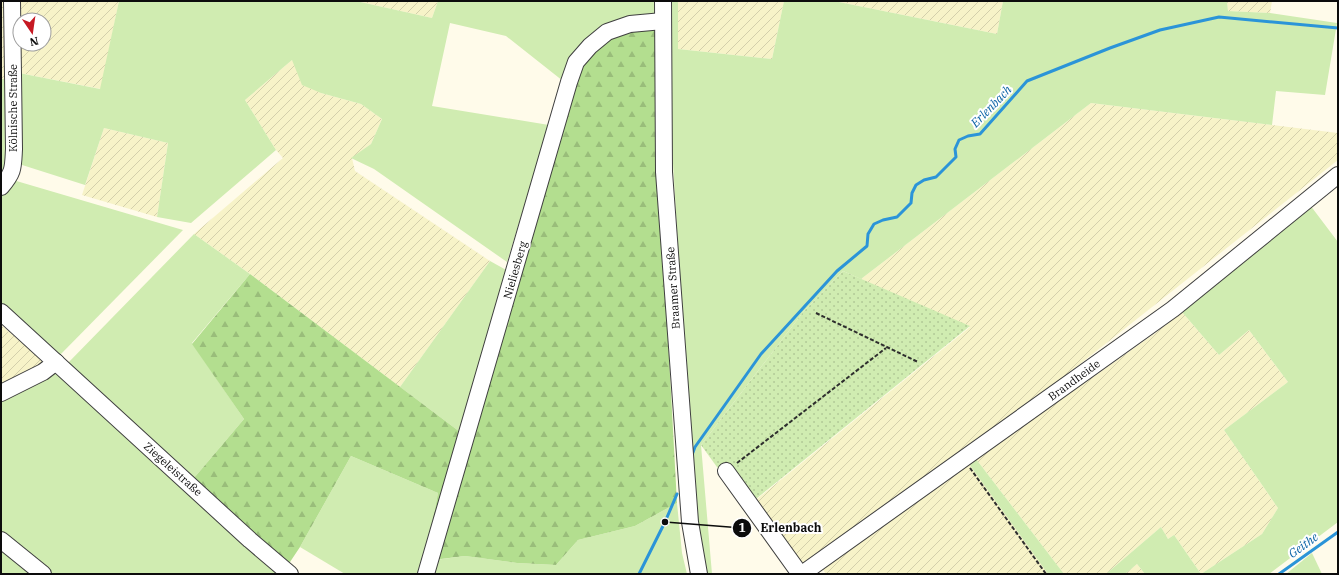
<svg xmlns="http://www.w3.org/2000/svg" width="1339" height="575" viewBox="0 0 1339 575" font-family="'IBM Plex Serif',serif">
	<style>
		.farmland { fill: url(#farmland-furrows); fill-rule: evenodd }
		.grass { fill: #d0ecb1 }
		.forest { fill: url(#forest-firs) }
		.garden { fill: url(#garden-dots) }
		.lines { fill: none; stroke-linecap: round; stroke-linejoin: round }
		.stream { stroke: #2b94d8; stroke-width: 3 }
		.minor-casing { stroke: #3f3f3f; stroke-width: 18 }
		.path { stroke: #2e2e2e; stroke-width: 2; stroke-dasharray: 4 2; stroke-linecap: butt }
		.minor { stroke: #fff; stroke-width: 16 }
		.labels { text-anchor: middle; dominant-baseline: central; stroke-width: 4; stroke-linejoin: round; paint-order: stroke }
		.street-label { font-size: 11px; fill: #0c0c0c; stroke: #fff }
		.water-label { font-size: 12px; font-style: italic; fill: #0c63a6; stroke: #fff }
		.leader { fill: none; stroke: #0c0c0c; stroke-width: 1.5 }
		.callout-dot { fill: #0c0c0c; stroke: #fff; stroke-width: 1.5 }
		.mark-label { font-size: 12px; text-anchor: middle; font-weight: bold; fill: #fff }
		.callout-label { font-size: 12px; text-anchor: middle; font-weight: bold; fill: #0c0c0c; stroke: #fff; stroke-width: 4; stroke-linejoin: round; paint-order: stroke }
	</style>
	<defs>
		<pattern id="farmland-furrows" width="10" height="10" patternUnits="userSpaceOnUse"><rect width="10" height="10" fill="#f7f3c8"/><path d="M-1 1l2-2M0 10L10 0M9 11l2-2" fill="none" stroke="#d3cfab"/></pattern>
		<pattern id="forest-firs" width="22" height="20" patternUnits="userSpaceOnUse"><rect width="22" height="20" fill="#b3de8f"/><path d="M5 1l3.5 6h-7zM16 11l3.5 6h-7z" fill="#99bd7a"/></pattern>
		<pattern id="garden-dots" width="8" height="8" patternUnits="userSpaceOnUse"><rect width="8" height="8" fill="#d0ecb1"/><path d="M2 2h.1M6 6h.1" fill="none" stroke="#b1c997" stroke-width="1.8" stroke-linecap="round"/></pattern>
	</defs>
	<rect width="100%" height="100%" fill="#fffbea"/>
	<g class="farmland">
		<path d="M1 1H4L5 79H1Z"/>
		<path d="M12 1H119L101 89 14 72ZM20 20H44V44H20Z"/>
		<path d="M356 1H438L432 18Z"/>
		<path d="M678 1H784L772 59 678 49Z"/>
		<path d="M834 1H1003L997 34Z"/>
		<path d="M1227 1H1272L1270 13 1228 11Z"/>
		<path d="M292 60 321 93 361 104 382 119 371 144 352 158 355 171 490 261 400 387 250 274 194 234 283 158 276 150 245 100Z"/>
		<path d="M1091 103 1338 133V160L1061 379 798 567 752 503 970 327 861 279Z"/>
		<path d="M104 128 168 143 157 217 82 195Z"/>
		<path d="M1182 312 1219 355 1249 330 1288 382 1224 430 1278 508 1262 534 1201 574 1174 535 1168 539 1161 527 1106 574H1064L976 459 1048 407 1099 373 1154 334Z"/>
		<path d="M1 325 45 363 1 387Z"/>
		<path d="M969 464 1048 574H826L821 567Z"/>
		<path d="M1137 564 1145 574H1125Z"/>
	</g>
	<g class="grass">
		<path d="M119 1H356L432 18 438 1H656V26L563 81 506 36 450 23 432 106 549 125 507 262 374 169 351 158 371 144 382 119 361 104 321 93 302 85 292 60 245 100 276 150 191 223 157 217 168 143 104 128 85 185 19 164 14 72 100 89Z"/>
		<path d="M668 1H678V49L772 59 784 1H834L997 34 1003 1H1227L1228 11 1270 13 1337 23 1325 95 1276 91 1272 125 1091 103 861 279 843 271 804 311 701 445 712 574H703L694 514 671 130Z"/>
		<path d="M1 79H5L6 174 1 171Z"/>
		<path d="M13 180 183 230 59 356 1 304V195Z"/>
		<path d="M1310 205 1338 242V522L1269 574H1201L1262 534 1278 508 1224 430 1288 382 1249 330 1219 355 1182 312Z"/>
		<path d="M194 234 250 274 192 343 244 419 194 478 67 364Z"/>
		<path d="M490 261 508 271 460 432 400 387Z"/>
		<path d="M53 371 279 574H49L1 535V397Z"/>
		<path d="M351 456 438 493 425 561 422 574H345L300 547Z"/>
		<path d="M976 459 1064 574H1048L969 464Z"/>
		<path d="M677 503 682 553 687 574H432L435 560 465 556 517 563 556 565 578 540 635 526Z"/>
		<path d="M1161 527 1168 539 1174 535 1201 574H1145L1137 564 1125 574H1106Z"/>
		<path d="M1 548 32 574H1Z"/>
		<path d="M1312 553 1322 574H1286Z"/>
	</g>
	<path class="forest" d="M656 26 659 173 677 503 635 526 578 540 556 565 517 563 465 556 425 561 438 493 351 456 300 547 288 565 194 478 244 419 192 344 250 274 460 432 579 64 609 37Z"/>
	<path class="garden" d="M843 271 970 326 746 507 701 445 804 311Z"/>
	<g class="lines">
		<g class="stream">
			<path d="M692 455 695 447 761 354 837 271 867 246 868 234 874 224 883 220 897 217 911 203 912 193 916 185 924 180 936 177 956 157 955 149 959 140 968 136 980 134 1027 81 1110 48 1160 30 1219 17 1338 28"/>
			<path d="M639 574 665 522 677 494"/>
			<path d="M1279 574 1338 532"/>
		</g>
		<g class="minor-casing">
			<g id="minor">
				<path d="M663 1 664 172 690 522 699 574"/>
				<path d="M1 187C14 172 13 168 14 149L12 1"/>
				<path d="M1 312 250 540 290 574"/>
				<path d="M1 393 43 372 56 362"/>
				<path d="M726 471 800 574"/>
				<path d="M1 540 43 574"/>
				<path d="M426 574 569 82 576 62 590 46 607 32 630 24 663 21"/>
				<path d="M802 574 1173 309 1338 175"/>
			</g>
		</g>
		<g class="path">
			<path d="M816 313 918 362"/>
			<path d="M737 463 886 348"/>
			<path d="M970 468 1046 574"/>
		</g>
		<use href="#minor" class="minor"/>
	</g>
	<g class="labels">
		<g class="street-label">
			<text transform="translate(13 108) rotate(-90)">Kölnische Straße</text>
			<text transform="translate(515 270) rotate(-74)">Nieliesberg</text>
			<text transform="translate(673 288) rotate(-94)">Braamer Straße</text>
			<text transform="translate(1074 380) rotate(-36)">Brandheide</text>
			<text transform="translate(173 469) rotate(42)">Ziegeleistraße</text>
		</g>
		<g class="water-label">
			<text transform="translate(991 106) rotate(-46)">Erlenbach</text>
			<text transform="translate(1303 545) rotate(-36)">Geithe</text>
		</g>
	</g>
	<path class="leader" d="M665 522L742 528"/>
	<g class="callout-dot">
		<circle cx="665" cy="522" r="4"/>
		<circle cx="742" cy="528" r="10"/>
	</g>
	<g class="mark-label">
		<text x="742" y="532">1</text>
	</g>
	<g class="callout-label">
		<text x="791" y="532">Erlenbach</text>
	</g>
	<rect width="1339" height="575" fill="none" stroke="#0c0c0c" stroke-width="4"/>
	<g transform="translate(32 32) rotate(167)"><circle r="19" fill="#ffffff" stroke="#9e9e9e"/>
	<path d="M0-3L7 15L0 10L-7 15Z" fill="#c61922"/>
	<text y="-6" font-size="11" font-weight="bold" text-anchor="middle" fill="#0c0c0c">N</text>
	</g>
</svg>
